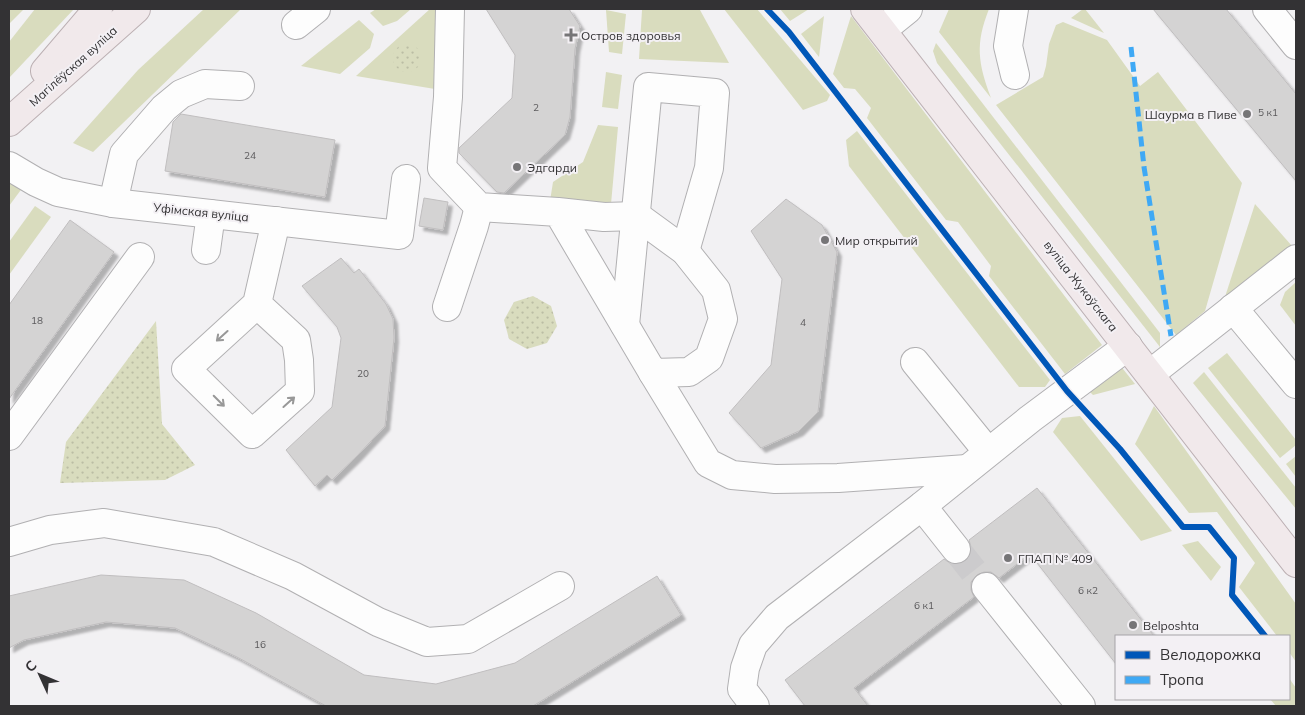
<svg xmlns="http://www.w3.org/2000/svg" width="1305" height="715" viewBox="0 0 1305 715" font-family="Mulish,sans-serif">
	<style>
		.green { fill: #d9dcbe }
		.park { fill: url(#park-dots) }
		.building { fill: #d4d3d3; stroke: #c0bebf; filter: url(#shadow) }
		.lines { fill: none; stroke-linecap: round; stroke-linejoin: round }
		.minor-tunnel { stroke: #cccbcd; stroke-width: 28; stroke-dasharray: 28 14; stroke-linecap: butt }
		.minor-casing { stroke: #b1b0b2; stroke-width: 30 }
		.major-casing { stroke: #bcb0b3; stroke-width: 30 }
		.minor { stroke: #fdfdfd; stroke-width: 28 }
		.major { stroke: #f1e9eb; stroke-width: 28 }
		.quiet { stroke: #3fa9f5; stroke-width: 5; stroke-dasharray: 10 5; stroke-linecap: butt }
		.cycleway-casing { stroke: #f3f0f4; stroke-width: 9 }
		.cycleway { stroke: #0057b8; stroke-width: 6 }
		.oneway { stroke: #989898 }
		.poi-dot { fill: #767577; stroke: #f3f0f4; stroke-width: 2 }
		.labels { text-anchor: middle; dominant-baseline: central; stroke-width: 4; stroke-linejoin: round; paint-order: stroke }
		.number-label { font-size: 10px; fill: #5b5a5c }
		.poi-label { font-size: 12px; fill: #333234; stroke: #f3f0f4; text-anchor: start }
		.street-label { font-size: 12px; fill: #333234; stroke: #f3f0f4 }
	</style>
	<defs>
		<pattern id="park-dots" width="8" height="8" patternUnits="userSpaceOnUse" patternTransform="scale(1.25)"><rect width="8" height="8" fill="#d9dcbe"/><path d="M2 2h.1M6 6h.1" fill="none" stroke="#bbbda4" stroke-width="1.8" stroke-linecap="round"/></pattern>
		<filter id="shadow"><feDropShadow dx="4.5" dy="4.5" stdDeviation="1" flood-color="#0004"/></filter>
	</defs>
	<rect width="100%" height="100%" fill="#f2f1f3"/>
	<g class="green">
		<path d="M9 9H24L9 24Z"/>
		<path d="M35 9H74L9 78V42Z"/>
		<path d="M204 9H241L93 152 73 143 138 70Z"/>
		<path d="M376 9H411L397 21 383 26 370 13Z"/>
		<path d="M430 9H443L441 90 356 76Z"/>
		<path d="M724 9H757L830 95 827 101 803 110Z"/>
		<path d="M780 9H809L790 21Z"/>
		<path d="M949 9H989C975 44 978 63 991 98L939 32Z"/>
		<path d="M1083 9H1085L1104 33 1071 18Z"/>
		<path d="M606 10 626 14 622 54 609 52Z"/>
		<path d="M642 10H700L729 63 639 59Z"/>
		<path d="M824 16 819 57 801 34Z"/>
		<path d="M851 16 1102 345 1065 374 989 276 991 266 958 222 946 220 867 118 871 108 855 89 844 88 833 74Z"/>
		<path d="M359 20 374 34 370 48 340 74 301 66Z"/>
		<path d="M1063 22 1107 40 1140 86 1158 72 1242 183 1205 311 1176 335 996 105 1043 77 1046 66 1049 44 1056 25Z"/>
		<path d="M936 43 1160 333V347L937 63 933 51Z"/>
		<path d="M606 72 622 75 618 109 602 107Z"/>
		<path d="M598 125 618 127 611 204 550 201 553 182 583 162Z"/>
		<path d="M857 131 1050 380 1045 387H1019L849 166 846 140Z"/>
		<path d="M9 173 26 183 9 206Z"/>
		<path d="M1255 204 1292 246 1224 300Z"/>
		<path d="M35 206 51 217 9 275V242Z"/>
		<path d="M1296 282V326L1280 305 1285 292Z"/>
		<path d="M1227 353 1296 440V445L1280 458 1208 368Z"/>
		<path d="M1119 364 1135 384 1093 395 1087 389Z"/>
		<path d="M1204 372 1296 488V509L1193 383Z"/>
		<path d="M1154 406 1296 604V662L1289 652V636H1277L1239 587 1255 563 1217 512 1189 513 1135 444Z"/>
		<path d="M1080 416 1172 531 1141 541 1053 432 1062 418Z"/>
		<path d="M1296 456V477L1286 464Z"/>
		<path d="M1198 541 1221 567 1211 581 1182 545Z"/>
		<path d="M1289 678 1296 688V706H1276L1270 699H1289Z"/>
	</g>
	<g class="park">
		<circle cx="407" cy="58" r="14"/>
		<path d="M533 296 551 306 557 326 547 343 527 349 509 339 504 320 514 302Z"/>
		<path d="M156 321 162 424 195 465 165 480 60 483 66 442Z"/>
	</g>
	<g class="building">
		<path d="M486 9H569L580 26 575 49 570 117 565 135 504 193 497 192 459 153V148L512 98 515 55Z"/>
		<path d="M1153 9H1226L1296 94V181Z"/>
		<path d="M181 114 335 140 325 197 165 171 173 122Z"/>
		<path d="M424 198 448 202 443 230 419 226Z"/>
		<path d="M786 199 822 225 837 252 818 412 799 431 761 448 729 413 771 365 782 279 751 231Z"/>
		<path d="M70 220 114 252 9 399V305Z"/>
		<path d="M341 258 354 273 359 269 386 304 393 319 394 338 385 426 357 456 332 480 327 475 315 486 286 450 332 407 341 338 337 327 302 286Z"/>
		<path d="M1037 488 1154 636H1116V664L1030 554 999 578 991 572H984L977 575 971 582V590L974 597 854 688 868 706H805L785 680 944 559 951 564H959L965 562 971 554V547L969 540Z"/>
		<path d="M101 575 184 580 256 613 364 675 436 684 515 663 657 576 681 615 533 706H326L237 657 175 628 106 622 24 640 9 648V596Z"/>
	</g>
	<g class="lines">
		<path class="minor-tunnel" d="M956 549 986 587"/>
		<g class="minor-casing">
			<g id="minor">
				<path d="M450 9 448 97 442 168 479 207 558 212 604 217 637 216 685 251 716 290 723 319 709 358 689 372 653 373 558 212"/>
				<path d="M1014 9 1008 46 1015 75"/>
				<path d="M1267 9 1296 45"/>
				<path d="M296 25 316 9"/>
				<path d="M882 30 908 9"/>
				<path d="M9 166 36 182 58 192 113 203 399 235 406 179"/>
				<path d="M113 203 124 154 164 108 181 94 205 84 240 86"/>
				<path d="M206 250 211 214"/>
				<path d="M257 304 296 340 299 360 300 391 252 434 186 369 257 304 276 221"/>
				<path d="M447 307 474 226 479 207"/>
				<path d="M1233 308 1296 384"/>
				<path d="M625 325 648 87 715 93 709 168 685 251"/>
				<path d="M915 362 988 452"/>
				<path d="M653 373 708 463 732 475 775 479 838 478 967 469"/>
				<path d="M1150 374 1296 259"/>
				<path d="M9 436 140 257"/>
				<path d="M922 506 956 549"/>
				<path d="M9 542 50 530 104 523 214 542 293 576 378 622 427 642 468 639 560 586"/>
				<path d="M986 587 1081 706"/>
				<path d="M755 706 742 689 745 668 753 645 777 617 922 506 1030 419 1128 346"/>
			</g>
		</g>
		<g class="major-casing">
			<g id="major">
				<path d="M865 9 1296 563"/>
				<path d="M45 71 98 9"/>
				<path d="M9 122 136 9"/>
			</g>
		</g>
		<use href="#minor" class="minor"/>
		<use href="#major" class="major"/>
		<path class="quiet" d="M1131 47 1144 167 1171 336"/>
		<g class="cycleway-casing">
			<path id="cycleway" d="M767 9 789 32 1067 391 1120 449 1183 527H1209L1234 558 1232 595 1265 636"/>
		</g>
		<use href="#cycleway" class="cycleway"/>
	</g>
	<defs><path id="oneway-shaft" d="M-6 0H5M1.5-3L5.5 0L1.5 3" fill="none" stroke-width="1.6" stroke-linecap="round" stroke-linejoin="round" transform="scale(1.25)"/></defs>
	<g class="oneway">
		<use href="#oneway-shaft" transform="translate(222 336) rotate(138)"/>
		<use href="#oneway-shaft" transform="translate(219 401) rotate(45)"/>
		<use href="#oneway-shaft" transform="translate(289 402) rotate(-42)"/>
	</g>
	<g class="poi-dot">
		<path d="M568.5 27.5h5v5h5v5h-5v5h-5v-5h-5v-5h5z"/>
		<circle cx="1247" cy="114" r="5"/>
		<circle cx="517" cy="167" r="5"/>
		<circle cx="825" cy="240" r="5"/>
		<circle cx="1008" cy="558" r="5"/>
		<circle cx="1133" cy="625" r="5"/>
	</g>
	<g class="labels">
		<g class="number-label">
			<text x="536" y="107">2</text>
			<text x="1268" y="112">5 к1</text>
			<text x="250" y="155">24</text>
			<text x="37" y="320">18</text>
			<text x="803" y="322">4</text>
			<text x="363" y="373">20</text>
			<text x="1088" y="590">6 к2</text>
			<text x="924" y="605">6 к1</text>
			<text x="260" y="644">16</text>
		</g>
		<g class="poi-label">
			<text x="581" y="35">Остров здоровья</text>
			<text x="1237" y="114" text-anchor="end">Шаурма в Пиве</text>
			<text x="527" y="167">Эдгарди</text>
			<text x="835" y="240">Мир открытий</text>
			<text x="1018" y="558">ГПАП № 409</text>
			<text x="1143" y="625">Belposhta</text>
		</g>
		<g class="street-label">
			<text transform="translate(73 66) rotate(-42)">Магілёўская вуліца</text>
			<text transform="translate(201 212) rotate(6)">Уфімская вуліца</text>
			<text transform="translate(1081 286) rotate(52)">вуліца Жукоўскага</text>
		</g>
	</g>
	<rect width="1305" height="715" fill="none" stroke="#333234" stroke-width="20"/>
	<rect x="1115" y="635" width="175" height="65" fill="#f3f0f4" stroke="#a6a4a7"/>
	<rect x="1125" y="651" width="25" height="8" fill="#0057b8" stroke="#a6a4a7"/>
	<text x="1160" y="660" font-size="15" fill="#333234">Велодорожка</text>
	<rect x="1125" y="676" width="25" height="8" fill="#3fa9f5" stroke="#a6a4a7"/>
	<text x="1160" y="685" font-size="15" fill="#333234">Тропа</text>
	<g transform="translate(40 675) rotate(314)" stroke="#f3f0f4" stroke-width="4" paint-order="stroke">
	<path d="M0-4L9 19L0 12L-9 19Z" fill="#333234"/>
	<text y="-8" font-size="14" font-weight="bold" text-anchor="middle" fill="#333234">С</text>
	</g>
</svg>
